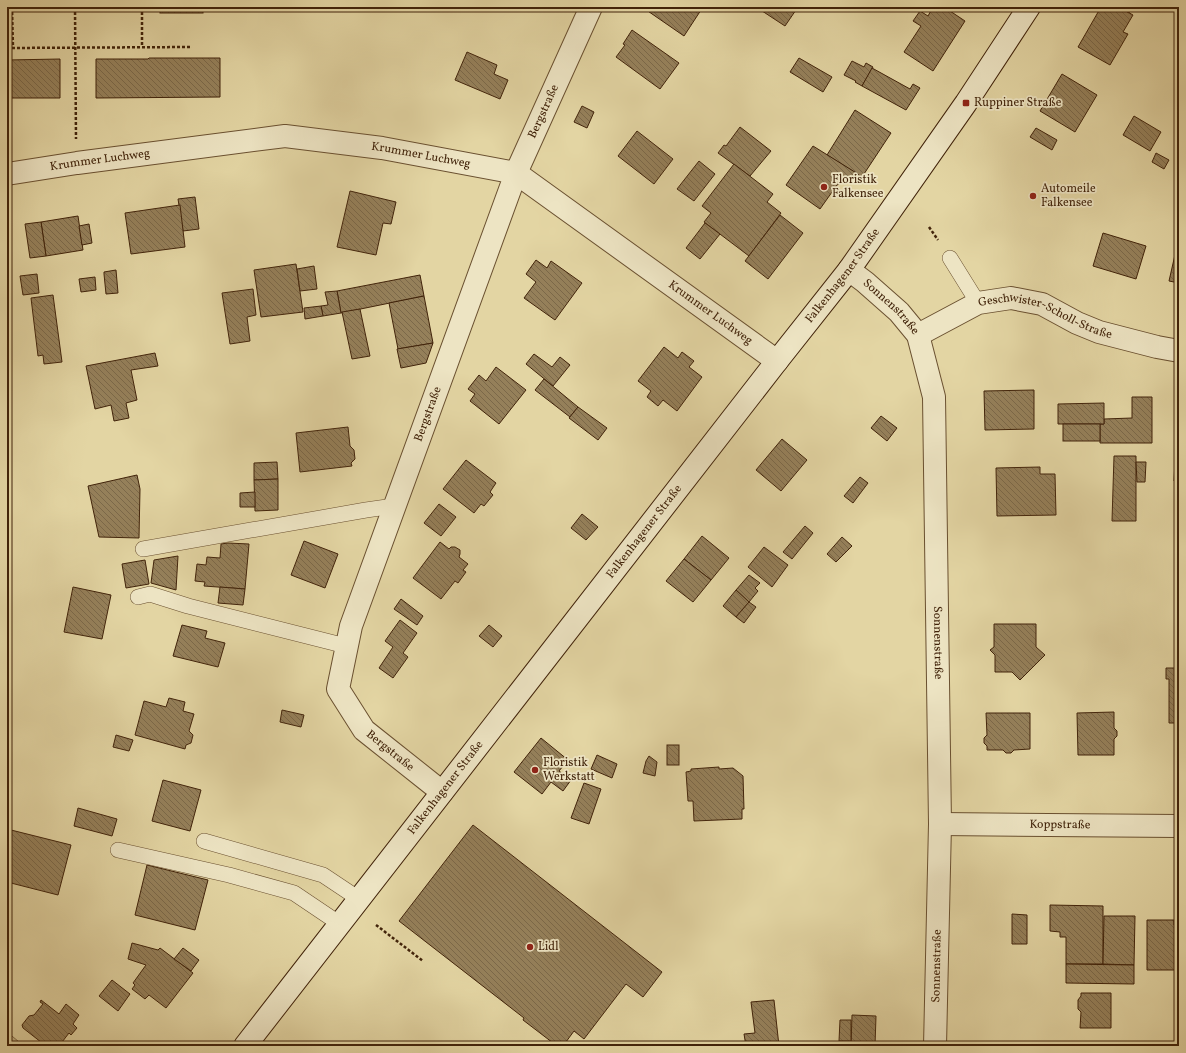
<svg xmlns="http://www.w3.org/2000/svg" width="1186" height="1053" viewBox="0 0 1186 1053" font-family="Vollkorn,serif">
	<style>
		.pitch { fill: #c7b789; stroke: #846d4a }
		.building { fill: url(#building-back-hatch); stroke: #41230a }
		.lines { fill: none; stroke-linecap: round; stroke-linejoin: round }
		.service-casing { stroke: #6a5030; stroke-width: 16 }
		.minor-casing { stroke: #6a5030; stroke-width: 24 }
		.secondary-casing { stroke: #41230a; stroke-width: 24 }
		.path { stroke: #41230a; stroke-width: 2.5; stroke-dasharray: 3 2; stroke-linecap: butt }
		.service { stroke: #ede4c3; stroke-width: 15 }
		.minor { stroke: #ede4c3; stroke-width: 22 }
		.secondary { stroke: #ede4c3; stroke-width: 22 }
		.poi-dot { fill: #8f2418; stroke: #ede4c3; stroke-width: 1.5 }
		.labels { text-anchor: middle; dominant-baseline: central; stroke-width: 3.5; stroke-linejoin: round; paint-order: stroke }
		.poi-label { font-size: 12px; fill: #41230a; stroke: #ede4c3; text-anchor: start }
		.street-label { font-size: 12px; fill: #41230a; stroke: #ede4c3 }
	</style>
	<defs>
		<pattern id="building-back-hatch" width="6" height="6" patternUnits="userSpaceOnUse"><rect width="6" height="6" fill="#95805a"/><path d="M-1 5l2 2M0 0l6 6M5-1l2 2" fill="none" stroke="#7b6849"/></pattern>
	</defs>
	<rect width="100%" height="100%" fill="#e3d5a3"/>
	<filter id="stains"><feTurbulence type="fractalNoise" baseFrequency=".005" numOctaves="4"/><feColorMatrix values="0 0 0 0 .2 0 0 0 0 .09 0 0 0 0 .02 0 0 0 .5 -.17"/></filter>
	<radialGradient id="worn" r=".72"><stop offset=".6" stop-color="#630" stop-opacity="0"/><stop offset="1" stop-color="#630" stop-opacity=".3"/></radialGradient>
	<path class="pitch" d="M7 1032 24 1046H7Z"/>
	<g class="building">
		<rect x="160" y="7" width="43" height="6"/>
		<path d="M642 7H698L701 10 684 36Z"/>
		<path d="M756 7H798L785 26Z"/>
		<path d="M933 7H944L965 21 933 71 904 52 921 26 913 21 920 11 928 16Z"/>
		<path d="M1101 7H1119L1133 15 1123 32 1128 34 1110 65 1078 47Z"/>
		<path d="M1119 7H1132L1129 13Z"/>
		<path d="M632 30 679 63 660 89 616 57 625 45 623 44Z"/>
		<path d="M467 52 497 65 494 74 508 80 500 99 455 80Z"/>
		<path d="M7 58V60L60 59V98H7Z"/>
		<path d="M149 58H220V97L96 98V59H148Z"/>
		<path d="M799 58 832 77 823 92 790 72Z"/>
		<path d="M852 61 864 67 866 63 873 67 862 86 855 82 856 81 844 75Z"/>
		<path d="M872 68 910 89 913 84 920 88 906 110 862 86Z"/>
		<path d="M1062 74 1097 95 1075 132 1040 111Z"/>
		<path d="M582 106 594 112 587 128 574 122Z"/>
		<path d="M855 110 891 133 862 177 827 155Z"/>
		<path d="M1134 116 1161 132 1150 151 1123 135Z"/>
		<path d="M740 127 771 151 750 176 718 153 724 145 726 146Z"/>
		<path d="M1036 128 1057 140 1052 150 1030 137Z"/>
		<path d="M637 131 673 159 654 184 618 156Z"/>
		<path d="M813 146 858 174 837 185 820 209 786 185Z"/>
		<path d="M1156 153 1169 160 1164 169 1152 162Z"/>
		<path d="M699 161 715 174 694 201 677 189Z"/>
		<path d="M734 164 773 194 767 202 781 213 749 256 704 222 711 213 702 206Z"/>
		<path d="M350 191 396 202 391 224 383 223 376 255 337 247Z"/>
		<path d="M195 197 199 229 183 231 178 199Z"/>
		<path d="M180 205 185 247 131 254 125 213Z"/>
		<path d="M780 215 803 233 768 279 745 261Z"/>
		<path d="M78 216 83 250 46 256 41 222Z"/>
		<path d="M41 222 46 256 30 258 25 224Z"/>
		<path d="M705 223 720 234 700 259 686 248Z"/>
		<path d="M89 224 92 243 82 245 79 226Z"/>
		<path d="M1103 233 1146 246 1136 279 1093 266Z"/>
		<path d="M1177 246H1179V283L1169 281Z"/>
		<path d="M536 260 547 268 551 261 582 283 555 320 524 298 536 282 526 274Z"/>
		<path d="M296 264 303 312 261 317 254 270Z"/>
		<path d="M314 266 317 289 300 291 297 269Z"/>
		<path d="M116 270 118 293 106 294 104 274V272Z"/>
		<path d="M37 274 39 293 23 295 20 276Z"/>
		<path d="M420 275 424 296 341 313 337 291Z"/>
		<path d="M95 277 96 290 81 292 79 279Z"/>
		<path d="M253 289 256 315 247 317 250 341 230 344 222 293Z"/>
		<path d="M337 291 341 313 323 316 321 306 328 305 325 292Z"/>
		<path d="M53 295 62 362 44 364 43 355 38 356 31 298Z"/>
		<path d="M424 296 433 343 398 349 389 303Z"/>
		<path d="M321 306 323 316 305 319 304 308Z"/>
		<path d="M360 309 370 356 352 359 342 312Z"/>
		<path d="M433 343 426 363 401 368 397 349Z"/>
		<path d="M664 347 678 358 682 352 694 361 689 367 702 377 677 411 663 400 658 406 647 397 651 391 638 381Z"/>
		<path d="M155 353 158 366 131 370 137 400 126 403 129 418 114 421 111 405 95 409 86 366Z"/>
		<path d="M534 354 552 367 560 357 570 365 553 386 526 364Z"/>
		<path d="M496 367 526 390 499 424 470 401 475 394 468 389 479 375 486 381Z"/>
		<path d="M544 379 578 407 570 417 535 390Z"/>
		<path d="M1034 390V429L985 430 984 391Z"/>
		<path d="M1132 397H1152V443H1100V424H1104V419L1132 418Z"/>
		<path d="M1104 403V424H1058V404Z"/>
		<path d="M578 407 607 428 598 440 569 418Z"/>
		<path d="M881 416 897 428 887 441 871 428Z"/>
		<rect x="1063" y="424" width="37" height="17"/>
		<path d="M348 427 350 446 354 450 355 459 351 463 352 466 300 472 296 433Z"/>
		<path d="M782 439 807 460 781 491 756 470Z"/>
		<path d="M1176 441 1179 442V482L1174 481Z"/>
		<path d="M1114 456H1136V521H1112Z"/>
		<path d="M466 460 496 483 490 492 493 495 484 506 481 504 474 513 443 489Z"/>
		<path d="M277 462 278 479 254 480V463Z"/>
		<path d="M1136 462H1146L1145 482H1137Z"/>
		<path d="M1040 467V474H1055L1056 515 997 516 996 468Z"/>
		<path d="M137 475 140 489 139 538 99 537 88 486Z"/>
		<path d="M860 477 868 483 853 503 844 496Z"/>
		<path d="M278 479V510L255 511 254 480Z"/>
		<path d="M255 492V507H240V493Z"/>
		<path d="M439 504 456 517 441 536 424 523Z"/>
		<path d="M582 514 598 527 586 540 571 528Z"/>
		<path d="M805 526 813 533 792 559 783 552Z"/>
		<path d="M702 536 729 558 711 580 684 559Z"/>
		<path d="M842 537 852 546 836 562 827 554Z"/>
		<path d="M304 541 338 554 325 588 291 575Z"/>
		<path d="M440 542 449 549 451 547H455L460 550V554L459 557 468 564 463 570 466 572 458 583 455 581 441 599 413 578Z"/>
		<path d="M228 543 249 544 245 589 204 586 205 582 195 581 197 564 206 565 207 557 220 558 221 544Z"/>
		<path d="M764 547 788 565 772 587 748 567Z"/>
		<path d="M178 556 176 590 151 583 154 560Z"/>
		<path d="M684 559 711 580 693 602 666 581Z"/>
		<path d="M145 560 149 584 126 588 122 564Z"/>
		<path d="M749 575 760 583 755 588 758 591 749 602 736 590Z"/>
		<path d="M73 587 111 595 102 639 64 632Z"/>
		<path d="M220 587 245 589 243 605 218 603Z"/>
		<path d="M736 590 749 602 736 617 723 606Z"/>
		<path d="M401 599 423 616 417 625 394 609Z"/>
		<path d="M749 602 756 607 744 623 736 617Z"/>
		<path d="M400 620 417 633 403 653 408 657 393 678 379 668 393 647 385 641Z"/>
		<path d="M994 624H1036V647L1045 655 1020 680 1012 672H995V655L990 650 994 647Z"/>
		<path d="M182 625 207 631 205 638 225 643 218 667 173 656Z"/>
		<path d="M489 625 502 636 493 647 479 636Z"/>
		<path d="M1166 668H1179V731L1175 730V723H1169V679H1166Z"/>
		<path d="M169 698 185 702 183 711 194 714 189 731 193 735 191 743 186 745 185 749 135 735 144 701 166 707Z"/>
		<path d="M7 705 11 706 8 719H7Z"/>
		<path d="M282 710 304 715 301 727 280 722Z"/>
		<path d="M1114 712V728L1117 731V736L1114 739V755H1078L1077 713Z"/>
		<path d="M986 713H1030V749L1014 750 1011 753H1006L1003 750H987V746L984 743V738L987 735Z"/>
		<path d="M116 735 133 740 129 751 113 747Z"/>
		<path d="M541 738 568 760 559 771 571 780 563 791 551 782 542 794 514 772Z"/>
		<rect x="667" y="745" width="12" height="20"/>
		<path d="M597 755 617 764 612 778 591 769Z"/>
		<path d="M649 756 657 762 655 776 643 773 646 761Z"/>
		<path d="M719 767V769L733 768 743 776 744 809H742V819L694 821 693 801H688L686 772 691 771V769Z"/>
		<path d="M163 780 201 790 190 831 152 821Z"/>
		<path d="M584 783 601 789 589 824 571 818Z"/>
		<path d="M78 808 117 819 112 836 74 826Z"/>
		<path d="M473 825 662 972 643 997 626 984 584 1039 574 1031 563 1046H557L523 1020 524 1018 399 921Z"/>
		<path d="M11 830 71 845 58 895 7 882V844Z"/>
		<path d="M147 865 208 880 195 930 135 915Z"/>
		<path d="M1050 905 1103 906V964H1066V937H1060V932L1050 931Z"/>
		<path d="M1012 914 1027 915V944H1012Z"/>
		<path d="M1104 916H1135L1134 965 1103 964Z"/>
		<path d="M1147 920H1174V925H1179V970H1147Z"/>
		<path d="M132 943 158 950 160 948 193 973 166 1008 149 995 145 999 132 989 135 985 133 983 146 965 128 959Z"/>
		<path d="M183 948 199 960 191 971 174 959Z"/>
		<path d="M1066 964 1134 965V984L1066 983Z"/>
		<path d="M112 980 130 994 118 1011 99 996Z"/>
		<path d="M1081 993H1111V1028H1080L1081 1012 1078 1009V1000L1081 996Z"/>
		<path d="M41 1000 59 1014 66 1004 79 1015 73 1024 77 1028 71 1035 69 1033 59 1046H46L23 1028 22 1025 29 1016 34 1015 43 1004 40 1002Z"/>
		<path d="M774 1000 779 1046H746L744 1034 755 1033 751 1002Z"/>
		<path d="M852 1015 876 1016 875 1046H851Z"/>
		<path d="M840 1020H851V1041H839Z"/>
		<rect x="981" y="1043" width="23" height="3"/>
	</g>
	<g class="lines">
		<g class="service-casing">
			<g id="service">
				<path d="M950 258 978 303"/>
				<path d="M143 549 366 510 394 506"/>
				<path d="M138 597 150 594 188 606 346 646"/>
				<path d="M204 841 323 875 359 899"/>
				<path d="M118 850 229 875 294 893 340 924"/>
			</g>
		</g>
		<g class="minor-casing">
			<g id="minor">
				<path id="s1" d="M7 174 77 163 285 136 382 148 516 173 777 361"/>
				<path id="s2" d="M849 270 865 282 899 312 918 335 934 397 940 824 935 1046"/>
				<path id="s3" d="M918 335 978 303 1011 298 1042 304 1077 323 1099 332 1157 347 1179 351"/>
				<path id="s4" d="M442 792 364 730 338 689 351 626 516 173 591 7"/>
				<path id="s5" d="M940 824 1179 826"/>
			</g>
		</g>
		<g class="secondary-casing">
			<g id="secondary">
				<path id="s6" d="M245 1046 777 361 849 270 966 103 1029 7"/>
			</g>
		</g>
		<g class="path">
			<path d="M12 7 13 48"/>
			<path d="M75 7 76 139"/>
			<path d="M142 7V47"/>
			<path d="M7 48 192 47"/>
			<path d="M929 227 938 240"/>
			<path d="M376 925 423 961"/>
		</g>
		<use href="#service" class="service"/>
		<use href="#minor" class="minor"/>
		<use href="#secondary" class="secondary"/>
	</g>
	<g class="poi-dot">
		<rect x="962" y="99" width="8" height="8" rx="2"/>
		<circle cx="824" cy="187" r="4"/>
		<circle cx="1033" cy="196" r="4"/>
		<circle cx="535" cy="770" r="4"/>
		<circle cx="530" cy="947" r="4"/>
	</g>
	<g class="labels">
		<g class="poi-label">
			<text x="974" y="103">Ruppiner Straße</text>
			<text x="832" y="180">Floristik<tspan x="832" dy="14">Falkensee</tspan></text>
			<text x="1041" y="189">Automeile<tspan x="1041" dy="14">Falkensee</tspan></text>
			<text x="543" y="763">Floristik<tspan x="543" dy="14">Werkstatt</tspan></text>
			<text x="538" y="947">Lidl</text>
		</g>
		<g class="street-label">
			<text stroke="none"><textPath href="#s4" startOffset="762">Bergstraße</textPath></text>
			<text stroke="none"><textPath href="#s1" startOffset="418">Krummer Luchweg</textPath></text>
			<text stroke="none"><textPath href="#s1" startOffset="94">Krummer Luchweg</textPath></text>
			<text stroke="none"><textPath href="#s6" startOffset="975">Falkenhagener Straße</textPath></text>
			<text stroke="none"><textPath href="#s2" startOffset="56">Sonnenstraße</textPath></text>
			<text stroke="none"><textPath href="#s1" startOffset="754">Krummer Luchweg</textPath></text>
			<text stroke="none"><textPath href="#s3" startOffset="139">Geschwister-Scholl-Straße</textPath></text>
			<text stroke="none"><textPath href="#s4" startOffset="438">Bergstraße</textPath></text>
			<text stroke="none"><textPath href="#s6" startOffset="651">Falkenhagener Straße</textPath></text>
			<text stroke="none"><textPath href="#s2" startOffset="405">Sonnenstraße</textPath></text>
			<text transform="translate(390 751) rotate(39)">Bergstraße</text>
			<text stroke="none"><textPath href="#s6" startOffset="327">Falkenhagener Straße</textPath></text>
			<text stroke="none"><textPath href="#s5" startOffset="120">Koppstraße</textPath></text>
			<text transform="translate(937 966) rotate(-89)">Sonnenstraße</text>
		</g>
	</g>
	<rect width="1186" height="1053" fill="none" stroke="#e3d5a3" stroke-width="24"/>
	<rect x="8" y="8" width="1170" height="1037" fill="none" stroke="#41230a" stroke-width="2"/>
	<rect x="12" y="12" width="1162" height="1029" fill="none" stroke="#41230a"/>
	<rect width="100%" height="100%" filter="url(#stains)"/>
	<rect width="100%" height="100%" fill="url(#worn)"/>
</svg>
